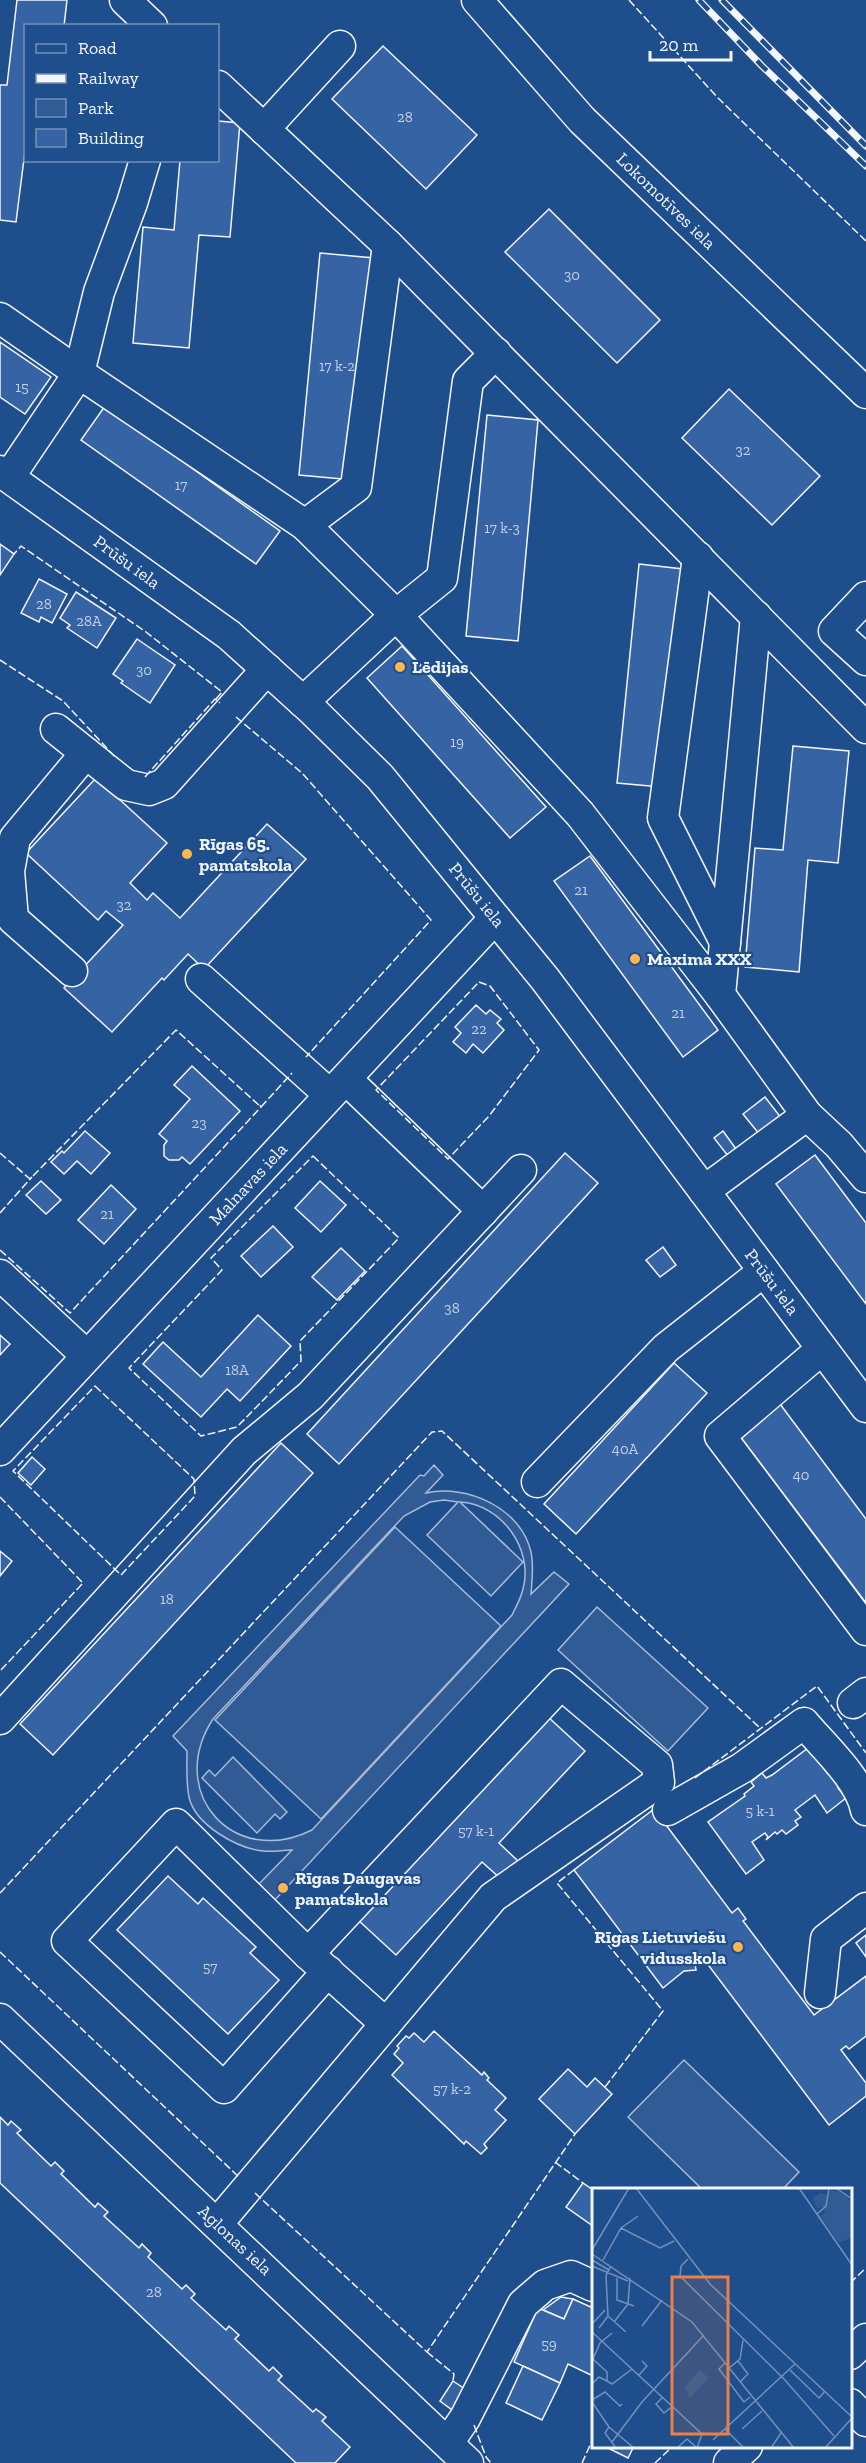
<svg xmlns="http://www.w3.org/2000/svg" width="866" height="2463" viewBox="0 0 866 2463" font-family="'Zilla Slab',serif">
	<style>
		.green { fill: #305b95; stroke: #a8bbd7; stroke-width: 1.5; fill-rule: evenodd }
		.building { fill: #3563a3; stroke: #f2f6ff; stroke-width: 1.5 }
		.lines { fill: none; stroke-linecap: round; stroke-linejoin: round }
		.minor-casing { stroke: #f2f6ff; stroke-width: 33 }
		.minor { stroke: #1f4e8c; stroke-width: 30 }
		.rail-casing { stroke: #f2f6ff; stroke-width: 7 }
		.rail { stroke: #1f4e8c; stroke-width: 4.5; stroke-dasharray: 14; stroke-linecap: butt }
		.fence { stroke: #f2f6ff; stroke-width: 1.5; stroke-dasharray: 8 3; stroke-linecap: butt }
		.poi-dot { fill: #ffb74d; stroke: #1f4e8c; stroke-width: 2 }
		.labels { text-anchor: middle; dominant-baseline: central; stroke-width: 4.5; stroke-linejoin: round; paint-order: stroke }
		.number-label { font-size: 15px; fill: #c3d1e8 }
		.street-label { font-size: 18px; fill: #f2f6ff; stroke: #1f4e8c }
		.poi-label { font-size: 18px; font-weight: bold; fill: #f2f6ff; stroke: #1f4e8c; text-anchor: start }
		.inset-road { fill: none; stroke: #7391ba; stroke-width: 1.5 }
		.view { fill: #ea8049; fill-opacity: 0.15; stroke: #ea8049; stroke-width: 3 }
		.inset-edge { fill: none; stroke: #f2f6ff; stroke-width: 3 }
	</style>
	<rect width="100%" height="100%" fill="#1f4e8c"/>
	<g class="green">
		<path d="M434 1465 443 1475 426 1493C467 1484 521 1508 531 1552 534 1566 532 1580 531 1594L554 1572 569 1584 274 1901 259 1884 292 1850C283 1850 273 1852 264 1851 238 1849 195 1825 189 1797 186 1782 187 1766 187 1751L173 1736 420 1475 424 1476ZM444 1500 458 1502 427 1535 491 1596 523 1562 460 1502C501 1504 534 1549 523 1589 521 1598 516 1607 512 1615L312 1830C234 1869 165 1793 213 1719L404 1516 430 1502Z"/>
		<path d="M395 1527 501 1626 321 1819 215 1720Z"/>
		<path d="M597 1607 708 1708 668 1751 558 1650Z"/>
		<path d="M233 1757 287 1812 280 1819 275 1814 257 1833 202 1778 209 1770 215 1776Z"/>
		<path d="M684 2060 799 2172 782 2190H703L628 2117Z"/>
	</g>
	<g class="building">
		<path d="M17 0H67L64 26H26V143L16 222 0 220V85H7Z"/>
		<path d="M383 46 477 135 426 189 332 99Z"/>
		<path d="M218 121 240 123 230 237 199 235 189 348 133 343 143 227 174 230 180 160H218Z"/>
		<path d="M549 209 660 320 617 363 505 252Z"/>
		<path d="M320 253 374 258 353 480 299 475Z"/>
		<path d="M0 342 51 377 25 414 0 397Z"/>
		<path d="M729 389 820 476 772 525 682 438Z"/>
		<path d="M105 406 280 531 256 564 81 440Z"/>
		<path d="M487 415 538 420 518 641 466 636Z"/>
		<path d="M0 544 14 554 0 575Z"/>
		<path d="M639 564 683 569 661 787 617 783Z"/>
		<path d="M39 579 67 594 52 623 41 617 39 622 21 613Z"/>
		<path d="M76 592 116 618 97 648 67 628 70 625 60 618Z"/>
		<path d="M137 639 175 665 150 703 121 683 123 681 113 674Z"/>
		<path d="M402 646 546 807 510 838 367 678Z"/>
		<path d="M793 746 849 751 838 863 808 860 799 972 745 967 755 848 783 850Z"/>
		<path d="M96 778 167 843 130 883 147 900 153 893 180 918 267 824 306 859 204 969 188 954 164 980 162 978 112 1032 64 988 123 925 106 911 98 920 26 853Z"/>
		<path d="M590 856 718 1030 683 1057 554 881Z"/>
		<path d="M476 1005 486 1014 490 1010 501 1019 497 1023 504 1030 483 1053 473 1044 466 1053 453 1042 461 1033 455 1027Z"/>
		<path d="M192 1066 240 1111 190 1164 182 1157 179 1160H169L164 1156V1145L167 1141 159 1134 190 1099 174 1085Z"/>
		<path d="M765 1097 782 1119 760 1135 743 1114Z"/>
		<path d="M85 1131 110 1153 91 1174 77 1161 64 1174 51 1162 62 1151 64 1153Z"/>
		<path d="M723 1131 736 1149 728 1156 714 1138Z"/>
		<path d="M565 1153 598 1183 339 1464 307 1434Z"/>
		<path d="M815 1155 866 1223V1304L776 1184Z"/>
		<path d="M41 1181 61 1200 46 1214 26 1195Z"/>
		<path d="M320 1181 346 1205 321 1232 295 1208Z"/>
		<path d="M111 1185 136 1209 104 1244 78 1220Z"/>
		<path d="M273 1226 293 1247 261 1277 241 1256Z"/>
		<path d="M663 1247 676 1265 660 1277 646 1260Z"/>
		<path d="M341 1248 365 1271 337 1300 312 1277Z"/>
		<path d="M258 1315 291 1346 240 1401 227 1389 201 1417 143 1364 163 1342 201 1377Z"/>
		<path d="M0 1335 10 1344 0 1355Z"/>
		<path d="M674 1363 707 1393 576 1534 544 1504Z"/>
		<path d="M777 1400 866 1519V1603L736 1431Z"/>
		<path d="M281 1443 313 1473 53 1755 20 1724Z"/>
		<path d="M32 1457 45 1469 31 1485 18 1473Z"/>
		<path d="M0 1551 12 1561 0 1576Z"/>
		<path d="M547 1716 585 1751 499 1843 518 1861 501 1879 482 1862 396 1955 358 1920Z"/>
		<path d="M808 1748 828 1774 835 1769 845 1783 838 1788 846 1798 827 1813 815 1795 795 1810 801 1817 795 1821 798 1825 786 1834 782 1830 777 1834 775 1832 766 1840 768 1837 765 1833 752 1842 764 1860 746 1874 708 1822 745 1796 744 1794 754 1786 751 1782 762 1773 766 1778 772 1775Z"/>
		<path d="M654 1809 732 1913 738 1908 746 1919 743 1921 814 2015 866 1976V2036L849 2049 846 2046 841 2050 866 2083V2096L829 2125 700 1954 694 1958 696 1970 684 1971 663 1988 574 1870Z"/>
		<path d="M168 1876 198 1904 203 1898 256 1947 250 1953 279 1980 228 2034 117 1930Z"/>
		<path d="M866 1935V1957L856 1943Z"/>
		<path d="M434 2031 482 2075 484 2072 489 2078 487 2080 506 2098 495 2110 506 2120 484 2144 487 2148 481 2154 466 2141 464 2144 392 2075 403 2063 394 2054 399 2048 397 2046 406 2036 409 2038 414 2033 424 2042Z"/>
		<path d="M568 2069 587 2087 595 2078 612 2094 575 2134 539 2099Z"/>
		<path d="M0 2117 8 2125 11 2121 21 2130 17 2133 51 2166 55 2162 64 2171 61 2174 95 2207 98 2203 108 2212 104 2216 139 2248 142 2244 151 2253 148 2257 182 2289 186 2285 195 2294 191 2298 226 2330 229 2326 239 2335 235 2339 269 2371 273 2367 282 2376 278 2380 313 2412 316 2409 326 2417 322 2421 350 2447 335 2463H296L0 2183Z"/>
		<path d="M583 2183 593 2190V2226L566 2207Z"/>
		<path d="M561 2297 573 2299 564 2319 543 2310Z"/>
		<path d="M573 2299 593 2308V2376L568 2364 560 2383 514 2362 538 2308 564 2319Z"/>
		<path d="M523 2366 560 2383 542 2420 506 2403Z"/>
		<path d="M453 2381 465 2389 455 2412 440 2401Z"/>
		<path d="M604 2446H634L628 2458Z"/>
	</g>
	<g class="lines">
		<g class="minor-casing">
			<g id="minor">
				<path d="M125 0 152 26"/>
				<path d="M477 0 582 120 866 393"/>
				<path d="M218 86 388 245 866 728"/>
				<path d="M264 129 340 46"/>
				<path d="M145 160 132 203 99 292 79 373 305 525 396 615 580 814 720 995"/>
				<path d="M0 318 79 373 9 477"/>
				<path d="M0 471 229 635 312 710 380 777 545 979 866 1407"/>
				<path d="M305 525 356 487 388 245"/>
				<path d="M698 557 663 818 725 942"/>
				<path d="M866 597 834 631 866 660"/>
				<path d="M756 616 720 995 807 1115 839 1145 866 1177"/>
				<path d="M303 702 396 615 442 578 468 381 496 353"/>
				<path d="M56 729 126 785 149 790 164 784 267 669"/>
				<path d="M72 971 13 919 9 871 15 838 86 753"/>
				<path d="M201 979 330 1095"/>
				<path d="M346 1079 483 1211"/>
				<path d="M704 1191 807 1115"/>
				<path d="M0 1275 87 1356"/>
				<path d="M822 1349 720 1436 866 1630"/>
				<path d="M0 1450 495 918"/>
				<path d="M537 1482 666 1348 764 1271"/>
				<path d="M853 1703 866 1693"/>
				<path d="M0 1719 244 1451 310 1396 521 1170"/>
				<path d="M668 1810 742 1768 804 1723C824 1747 860 1779 866 1810"/>
				<path d="M328 1971 224 2088 67 1941 176 1824 308 1954 386 2024"/>
				<path d="M820 1993 826 1939 866 1908"/>
				<path d="M0 2019 468 2463"/>
				<path d="M217 2224 493 1897 659 1782 657 1765 561 1684 308 1954"/>
				<path d="M850 2354 866 2339"/>
				<path d="M850 2404 866 2421"/>
				<path d="M448 2443 465 2418 523 2304 545 2285 571 2276 593 2286"/>
				<path d="M729 2463 747 2446"/>
			</g>
		</g>
		<use href="#minor" class="minor"/>
		<g class="rail-casing">
			<g id="rail">
				<path d="M699 0 762 66 866 166"/>
				<path d="M722 0 866 146"/>
			</g>
		</g>
		<use href="#rail" class="rail"/>
		<g class="fence">
			<path d="M629 0 717 97 866 241"/>
			<path d="M11 552 14 554 21 546 146 632 222 692 215 700"/>
			<path d="M0 660 63 701 117 759"/>
			<path d="M236 717 302 773 431 920 306 1057"/>
			<path d="M145 777 215 699 220 703"/>
			<path d="M479 982 490 986 539 1050 489 1116 448 1159 376 1090Z"/>
			<path d="M0 1153 30 1179 176 1030 261 1107 292 1073"/>
			<path d="M313 1156 399 1238 300 1341 301 1361 237 1427 201 1436 129 1368 222 1270 211 1258Z"/>
			<path d="M0 1213 32 1177"/>
			<path d="M0 1250 70 1313 261 1107 260 1105"/>
			<path d="M95 1386 194 1479 195 1496 121 1575 13 1471Z"/>
			<path d="M0 1497 83 1583 0 1671"/>
			<path d="M695 1778 817 1686 866 1753"/>
			<path d="M574 1870 557 1883 663 2011 605 2087"/>
			<path d="M0 1893 432 1432 442 1431 760 1728"/>
			<path d="M0 1952 240 2178"/>
			<path d="M555 2162 583 2183"/>
			<path d="M255 2193 427 2352 575 2134"/>
			<path d="M850 2283 866 2268"/>
			<path d="M427 2352 454 2374 453 2381"/>
			<path d="M474 2425 486 2457 491 2463"/>
			<path d="M582 2463 592 2441"/>
			<path d="M655 2463 673 2446"/>
		</g>
	</g>
	<g class="poi-dot">
		<circle cx="400" cy="667" r="6"/>
		<circle cx="187" cy="854" r="6"/>
		<circle cx="635" cy="959" r="6"/>
		<circle cx="283" cy="1888" r="6"/>
		<circle cx="738" cy="1947" r="6"/>
	</g>
	<g class="labels">
		<g class="number-label">
			<text x="405" y="117">28</text>
			<text x="572" y="275">30</text>
			<text x="337" y="366">17 k-2</text>
			<text x="22" y="387">15</text>
			<text x="743" y="450">32</text>
			<text x="181" y="485">17</text>
			<text x="502" y="528">17 k-3</text>
			<text x="44" y="604">28</text>
			<text x="89" y="621">28A</text>
			<text x="144" y="670">30</text>
			<text x="457" y="742">19</text>
			<text x="581" y="890">21</text>
			<text x="124" y="905">32</text>
			<text x="678" y="1013">21</text>
			<text x="479" y="1029">22</text>
			<text x="199" y="1123">23</text>
			<text x="107" y="1214">21</text>
			<text x="452" y="1308">38</text>
			<text x="237" y="1370">18A</text>
			<text x="625" y="1449">40A</text>
			<text x="801" y="1475">40</text>
			<text x="167" y="1599">18</text>
			<text x="760" y="1811">5 k-1</text>
			<text x="476" y="1831">57 k-1</text>
			<text x="210" y="1967">57</text>
			<text x="452" y="2089">57 k-2</text>
			<text x="154" y="2292">28</text>
			<text x="549" y="2344">59</text>
		</g>
		<g class="street-label">
			<text transform="translate(666 201) rotate(44)">Lokomotīves iela</text>
			<text transform="translate(127 562) rotate(36)">Prūšu iela</text>
			<text transform="translate(477 895) rotate(51)">Prūšu iela</text>
			<text transform="translate(248 1184) rotate(-47)">Malnavas iela</text>
			<text transform="translate(772 1282) rotate(53)">Prūšu iela</text>
			<text transform="translate(235 2240) rotate(43)">Aglonas iela</text>
		</g>
		<g class="poi-label">
			<text x="412" y="667">Lēdijas</text>
			<text x="199" y="844">Rīgas 65.<tspan x="199" dy="21">pamatskola</tspan></text>
			<text x="647" y="959">Maxima XXX</text>
			<text x="295" y="1878">Rīgas Daugavas<tspan x="295" dy="21">pamatskola</tspan></text>
			<text x="726" y="1937" text-anchor="end">Rīgas Lietuviešu<tspan x="726" dy="21">vidusskola</tspan></text>
		</g>
	</g>
	<g transform="translate(592 2188)">
		<rect width="260" height="260" fill="#1f4e8c"/>
		<path d="M238 3H247L259 13V50L247 55 228 28 233 25 231 19 225 21 221 10 228 5 236 7ZM108 182 117 190 98 210 92 200Z" fill="#305b95"/>
		<path class="inset-road" d="M44 0 118 96 260 229M207 0 260 77M244 0 260 11M225 26 234 18 237 0M29 40 46 28M0 62 37 0M0 66 100 134 202 260M96 71 89 78 88 88 192 191 242 248M0 72 17 82M11 72 29 40 68 60 82 53M0 78 36 93M25 90V112L42 118M16 128 34 144M22 134 36 116 38 90M0 136 13 122M50 138 70 112M7 140 16 128 14 88 19 78M0 144 110 246 105 260M20 145 8 155 1 171 15 184V193L20 196 40 181M146 173 156 186 148 194M133 175 127 181 152 214 158 209M137 180 148 171 151 152M198 182 227 210 233 203M47 187 55 178 50 173M0 196 7 189 15 193M71 209 64 216 72 225 81 218M0 212 13 204 28 218 30 216M0 214 17 239 42 260M17 239 13 245 24 260M133 241 152 260M150 241 170 223M121 252 203 176M20 254 50 214 112 147M85 260 95 251 104 259M179 260 189 245M233 260 260 230"/>
		<path class="view" d="M80 89H136V246H80Z"/>
		<rect width="260" height="260" class="inset-edge"/>
	</g>
	<rect x="24" y="24" width="195" height="138" fill="#1f4e8c" stroke="#7391ba" stroke-width="1.5"/>
	<rect x="36" y="44" width="30" height="9" fill="#1f4e8c" stroke="#7391ba" stroke-width="1.5"/>
	<text x="78" y="54" font-size="18" fill="#f2f6ff">Road</text>
	<rect x="36" y="74" width="30" height="9" fill="#f2f6ff" stroke="#7391ba" stroke-width="1.5"/>
	<text x="78" y="84" font-size="18" fill="#f2f6ff">Railway</text>
	<rect x="36" y="99" width="30" height="18" fill="#305b95" stroke="#7391ba" stroke-width="1.5"/>
	<text x="78" y="114" font-size="18" fill="#f2f6ff">Park</text>
	<rect x="36" y="129" width="30" height="18" fill="#3563a3" stroke="#7391ba" stroke-width="1.5"/>
	<text x="78" y="144" font-size="18" fill="#f2f6ff">Building</text>
	<path d="M650 51v9h81v-9" fill="none" stroke="#f2f6ff" stroke-width="3"/>
	<text x="659" y="51" font-size="18" fill="#f2f6ff" stroke="#1f4e8c" stroke-width="4.5" paint-order="stroke">20 m</text>
</svg>
